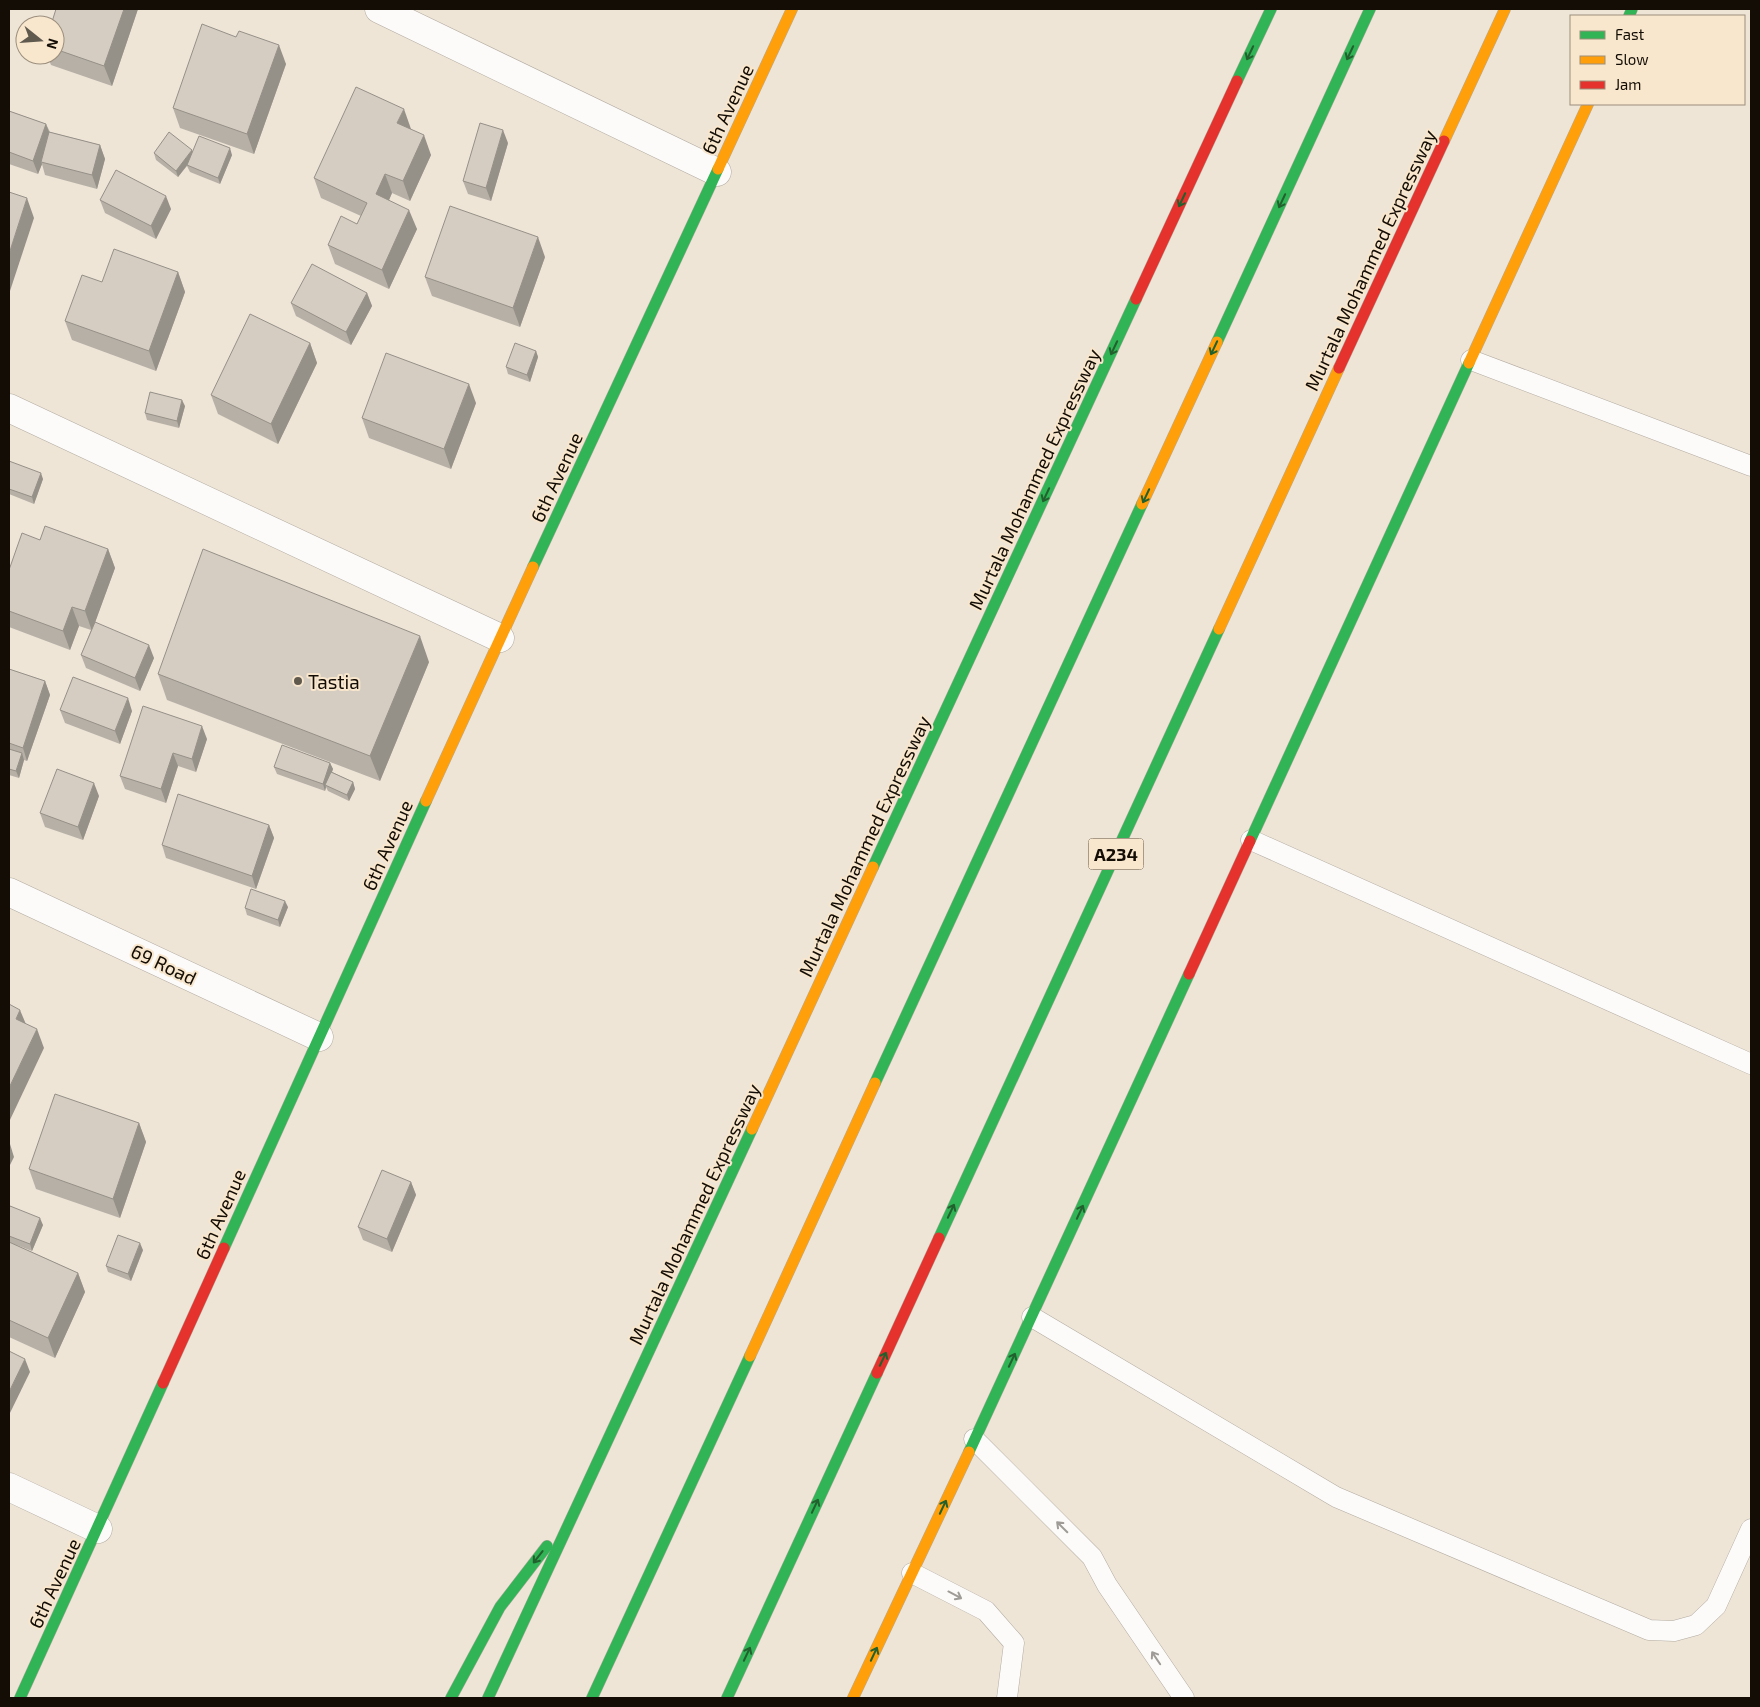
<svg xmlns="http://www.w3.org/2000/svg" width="1760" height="1707" viewBox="0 0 1760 1707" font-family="'Exo 2',sans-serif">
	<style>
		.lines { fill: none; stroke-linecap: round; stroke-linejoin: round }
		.lane-casing { stroke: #b2aba1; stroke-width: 21 }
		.street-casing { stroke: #b2aba1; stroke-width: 29 }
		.fast-casing { stroke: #b2aba1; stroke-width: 12 }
		.slow-casing { stroke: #b2aba1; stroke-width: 12 }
		.jam-casing { stroke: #b2aba1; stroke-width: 12 }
		.lane { stroke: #fcfbf9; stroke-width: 20 }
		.street { stroke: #fcfbf9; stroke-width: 28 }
		.fast { stroke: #30b455; stroke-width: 11 }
		.slow { stroke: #ff9f0a; stroke-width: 11 }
		.jam { stroke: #e5322d; stroke-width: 11 }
		.wall { fill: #b7b0a7 }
		.shaded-wall { fill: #959088 }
		.building { fill: #d5cdc2; stroke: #959088 }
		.oneway { stroke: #22602d }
		.oneway2 { stroke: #9f9c97 }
		.poi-dot { fill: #60594e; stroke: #f8e6cd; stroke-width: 2 }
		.labels { text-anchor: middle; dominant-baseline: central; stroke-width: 4; stroke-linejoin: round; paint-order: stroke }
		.shield { fill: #f8e6cd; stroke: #584e41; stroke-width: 1 }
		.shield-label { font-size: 18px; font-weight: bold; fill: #130d05 }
		.street-label { font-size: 19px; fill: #130d05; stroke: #f8e6cd }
		.poi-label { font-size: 19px; fill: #130d05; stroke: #f8e6cd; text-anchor: start }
	</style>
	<rect width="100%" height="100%" fill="#eee5d7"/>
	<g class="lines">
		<g class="lane-casing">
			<g id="lane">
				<path d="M1471 360 1751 466"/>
				<path d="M1251 840 1751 1064"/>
				<path d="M1032 1317 1336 1497 1649 1630 1674 1631 1696 1625 1716 1606 1751 1529"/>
				<path d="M974 1439 1092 1557 1107 1585 1184 1698"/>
				<path d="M912 1573 986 1611 1014 1643 1007 1698"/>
			</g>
		</g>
		<g class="street-casing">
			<g id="street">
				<path d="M379 9 717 172"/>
				<path d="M9 408 500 638"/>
				<path d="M9 892 319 1037"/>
				<path d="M9 1487 98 1529"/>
			</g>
		</g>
		<g class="fast-casing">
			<g id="fast">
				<path d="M1629 16 1632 9"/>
				<path d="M1237 81 1271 9"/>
				<path d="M1217 342 1370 9"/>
				<path d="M533 567 718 169"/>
				<path d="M1250 841 1469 363"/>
				<path d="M873 867 1136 299"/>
				<path d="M875 1083 1142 504"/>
				<path d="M939 1238 1219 629"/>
				<path d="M224 1248 426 801"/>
				<path d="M969 1452 1189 974"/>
				<path d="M20 1698 163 1383"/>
				<path d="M451 1698 500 1607 547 1546"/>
				<path d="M488 1698 752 1129"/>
				<path d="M592 1698 750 1356"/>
				<path d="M727 1698 877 1373"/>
			</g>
		</g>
		<g class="slow-casing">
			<g id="slow">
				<path d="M1444 141 1505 9"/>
				<path d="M718 169 792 9"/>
				<path d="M1469 363 1588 104"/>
				<path d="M1142 504 1217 342"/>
				<path d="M1219 629 1339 368"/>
				<path d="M426 801 533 567"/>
				<path d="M752 1129 873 867"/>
				<path d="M750 1356 875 1083"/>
				<path d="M853 1698 969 1452"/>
			</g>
		</g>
		<g class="jam-casing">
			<g id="jam">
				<path d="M1136 299 1237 81"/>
				<path d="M1339 368 1444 141"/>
				<path d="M1189 974 1250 841"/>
				<path d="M877 1373 939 1238"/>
				<path d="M163 1383 224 1248"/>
			</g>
		</g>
		<use href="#lane" class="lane"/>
		<use href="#street" class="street"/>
		<use href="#fast" class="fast"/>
		<use href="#slow" class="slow"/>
		<use href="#jam" class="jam"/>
	</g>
	<g class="wall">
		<path d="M138 9 112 86 51 65 47 55H55V25Z"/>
		<path d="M236 37 286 64 254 154 180 128 173 108Z"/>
		<path d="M9 111 46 124 50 132 100 145 105 159 97 189 45 175 42 164 38 174 9 164Z"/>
		<path d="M411 129 431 155 410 201 392 193 389 200 417 229 389 289 335 264 328 245 357 224 361 216 321 198 314 178Z"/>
		<path d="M508 143 491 201 468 194 463 181Z"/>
		<path d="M193 152 232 155 220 184 190 172 187 166 178 177 156 160 154 153Z"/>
		<path d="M100 200 171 209 156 239 105 213Z"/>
		<path d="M545 257 520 327 432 296 425 277Z"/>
		<path d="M178 272 185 292 156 371 72 340 65 321 102 282Z"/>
		<path d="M367 293 372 306 351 345 296 316 291 303Z"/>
		<path d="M310 343 317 363 278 444 218 414 211 395Z"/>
		<path d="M536 351 538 357 530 382 508 374 506 367Z"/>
		<path d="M476 403 451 469 369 438 362 418Z"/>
		<path d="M185 406 179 428 147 420 145 413Z"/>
		<path d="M9 461 43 479 34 504 9 494Z"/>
		<path d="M40 540 108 549 115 568 95 622 154 658 140 691 86 668 81 655 91 630 79 626 70 650 9 627V570Z"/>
		<path d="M429 662 380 781 167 700 158 674Z"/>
		<path d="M9 669 45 681 50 695 27 761 24 760 19 778 9 775Z"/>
		<path d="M60 710 132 711 120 744 65 723Z"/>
		<path d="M207 739 196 772 178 766 166 803 125 789 120 776Z"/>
		<path d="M330 763 333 769 332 772 353 782 355 789 349 801 328 791 326 787 325 791 277 774 274 767Z"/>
		<path d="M99 796 83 840 45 827 40 813Z"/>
		<path d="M269 825 274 838 256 889 166 858 162 845Z"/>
		<path d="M288 907 280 927 247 915 245 908Z"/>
		<path d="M139 1123 146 1142 120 1218 36 1189 29 1169Z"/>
		<path d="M411 1182 416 1195 392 1252 363 1240 358 1227Z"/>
		<path d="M9 1209 43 1225 32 1251 14 1244 78 1273 85 1292 55 1358 9 1337Z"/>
		<path d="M143 1250 131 1281 108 1272 106 1266Z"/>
	</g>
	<g class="shaded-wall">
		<path d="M124 9H138L112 86 104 66Z"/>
		<path d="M279 45 286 64 254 154 247 134Z"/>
		<path d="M404 109 411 129 404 143 397 123Z"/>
		<path d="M46 124 51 137 41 162 42 164 38 174 33 161Z"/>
		<path d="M503 130 508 143 491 201 486 188Z"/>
		<path d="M424 135 431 155 410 201 403 181Z"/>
		<path d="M100 145 105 159 97 189 92 175Z"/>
		<path d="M230 148 232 155 220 184 218 178Z"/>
		<path d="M192 150 194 156 178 177 176 171Z"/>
		<path d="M385 174 392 193 383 214 376 194Z"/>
		<path d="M166 196 171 209 156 239 151 226Z"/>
		<path d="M27 198 34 218 9 294V254Z"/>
		<path d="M409 210 417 229 389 289 382 270Z"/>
		<path d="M538 237 545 257 520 327 513 308Z"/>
		<path d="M178 272 185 292 156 371 149 351Z"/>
		<path d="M367 293 372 306 351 345 346 332Z"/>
		<path d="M310 343 317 363 278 444 271 424Z"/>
		<path d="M536 351 538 357 530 382 527 375Z"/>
		<path d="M469 384 476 403 451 469 444 449Z"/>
		<path d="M182 400 185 406 179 428 177 421Z"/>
		<path d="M41 473 43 479 34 504 32 497Z"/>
		<path d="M108 549 115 568 92 631 85 611Z"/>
		<path d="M72 607 79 626 70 650 63 631Z"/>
		<path d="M420 636 429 662 380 781 370 756Z"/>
		<path d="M149 645 154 658 140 691 135 678Z"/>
		<path d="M45 681 50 695 27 761 23 748Z"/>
		<path d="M128 698 132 711 120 744 115 731Z"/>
		<path d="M202 726 207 739 196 772 192 759Z"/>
		<path d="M22 753 24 760 19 778 16 771Z"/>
		<path d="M173 753 178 766 166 803 161 789Z"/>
		<path d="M330 763 333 769 327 785H325L326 787 325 791 323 784Z"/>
		<path d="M353 782 355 789 349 801 347 795Z"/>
		<path d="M94 783 99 796 83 840 78 827Z"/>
		<path d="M269 825 274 838 256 889 252 876Z"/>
		<path d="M285 901 288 907 280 927 278 920Z"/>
		<path d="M20 1010 28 1029 16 1019Z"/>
		<path d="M37 1029 44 1048 9 1122V1088Z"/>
		<path d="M139 1123 146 1142 120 1218 113 1199Z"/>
		<path d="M10 1144 14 1157 9 1167V1146Z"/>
		<path d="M411 1182 416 1195 392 1252 387 1239Z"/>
		<path d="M40 1218 43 1225 32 1251 30 1244Z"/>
		<path d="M140 1243 143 1250 131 1281 128 1274Z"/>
		<path d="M78 1273 85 1292 55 1358 48 1338Z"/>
		<path d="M25 1359 30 1372 9 1415V1392Z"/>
	</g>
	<g class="building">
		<path d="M56 9H124L104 66 55 49V25H51Z"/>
		<path d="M202 24 236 37 239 31 279 45 247 134 173 108Z"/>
		<path d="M356 87 404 109 397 123 424 135 403 181 385 174 376 194 409 210 382 270 328 245 341 216 357 224 367 203 314 178Z"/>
		<path d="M9 111 46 124 33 161 9 152Z"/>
		<path d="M480 123 503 130 486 188 463 181Z"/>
		<path d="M49 132 100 145 92 175 41 162Z"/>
		<path d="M169 132 192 150 176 171 154 153Z"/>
		<path d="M199 136 230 148 218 178 187 165Z"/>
		<path d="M116 170 166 196 151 226 100 200Z"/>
		<path d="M9 192 27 198 9 254Z"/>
		<path d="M450 206 538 237 513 308 425 277Z"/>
		<path d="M114 249 178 272 149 351 65 321 82 275 102 282Z"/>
		<path d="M312 264 367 293 346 332 291 303Z"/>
		<path d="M250 314 310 343 271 424 211 395Z"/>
		<path d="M515 343 536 351 527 375 506 367Z"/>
		<path d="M386 353 469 384 444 449 362 418Z"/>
		<path d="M150 392 182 400 177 421 145 413Z"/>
		<path d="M9 461 41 473 32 497 9 489Z"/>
		<path d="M45 526 108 549 85 611 72 607 63 631 9 611V570L22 533 40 540Z"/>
		<path d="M203 549 420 636 370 756 158 674Z"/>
		<path d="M95 622 149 645 135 678 81 655Z"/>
		<path d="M9 669 45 681 23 748 9 743Z"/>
		<path d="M73 677 128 698 115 731 60 710Z"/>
		<path d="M143 706 202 726 192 759 173 753 161 789 120 776Z"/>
		<path d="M282 745 330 763 323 784 274 767Z"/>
		<path d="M9 749 22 753 16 771 9 769Z"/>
		<path d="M57 769 94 783 78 827 40 813Z"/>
		<path d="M331 772 353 782 347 795 325 785Z"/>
		<path d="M178 794 269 825 252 876 162 845Z"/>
		<path d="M251 889 285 901 278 920 245 908Z"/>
		<path d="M9 1004 20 1010 16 1019 37 1029 9 1088Z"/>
		<path d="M55 1094 139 1123 113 1199 29 1169Z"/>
		<path d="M382 1170 411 1182 387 1239 358 1227Z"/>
		<path d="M10 1206 40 1218 30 1244 9 1236V1209Z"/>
		<path d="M118 1235 140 1243 128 1274 106 1266Z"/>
		<path d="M9 1242 78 1273 48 1338 9 1320Z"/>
		<path d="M9 1351 25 1359 9 1392Z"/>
	</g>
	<defs><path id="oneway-shaft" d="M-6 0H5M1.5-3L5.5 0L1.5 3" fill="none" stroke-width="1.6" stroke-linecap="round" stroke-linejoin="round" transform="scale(1.25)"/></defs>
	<g class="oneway">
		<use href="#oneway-shaft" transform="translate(1250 53) rotate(115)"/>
		<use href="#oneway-shaft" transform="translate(1350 53) rotate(115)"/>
		<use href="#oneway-shaft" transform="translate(1182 200) rotate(115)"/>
		<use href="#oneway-shaft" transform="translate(1282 201) rotate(115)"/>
		<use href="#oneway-shaft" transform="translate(1114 348) rotate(115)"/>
		<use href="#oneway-shaft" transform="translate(1214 348) rotate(115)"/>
		<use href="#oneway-shaft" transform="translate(1046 495) rotate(115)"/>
		<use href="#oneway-shaft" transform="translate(1146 496) rotate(115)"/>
		<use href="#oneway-shaft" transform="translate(951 1211) rotate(-65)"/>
		<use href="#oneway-shaft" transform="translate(1080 1212) rotate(-65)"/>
		<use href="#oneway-shaft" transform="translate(883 1359) rotate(-65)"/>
		<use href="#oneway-shaft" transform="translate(1012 1360) rotate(-65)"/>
		<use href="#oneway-shaft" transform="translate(815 1506) rotate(-65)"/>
		<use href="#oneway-shaft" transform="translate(943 1507) rotate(-65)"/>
		<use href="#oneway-shaft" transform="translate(538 1557) rotate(128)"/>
		<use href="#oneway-shaft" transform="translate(747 1654) rotate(-65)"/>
		<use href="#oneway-shaft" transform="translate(874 1654) rotate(-65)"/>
	</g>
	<g class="oneway2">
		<use href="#oneway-shaft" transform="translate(1062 1527) rotate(-135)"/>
		<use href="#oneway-shaft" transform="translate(955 1595) rotate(28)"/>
		<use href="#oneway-shaft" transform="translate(1156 1658) rotate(-124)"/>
	</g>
	<circle class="poi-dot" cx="298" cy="681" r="5"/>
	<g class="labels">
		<rect class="shield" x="1088.5" y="838.5" width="55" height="31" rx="4"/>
		<g class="shield-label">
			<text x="1116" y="854">A234</text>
		</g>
		<g class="street-label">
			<text transform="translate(727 109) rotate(-65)">6th Avenue</text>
			<text transform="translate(1370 260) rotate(-65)">Murtala Mohammed Expressway</text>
			<text transform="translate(556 477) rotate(-65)">6th Avenue</text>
			<text transform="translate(1034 479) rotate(-65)">Murtala Mohammed Expressway</text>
			<text transform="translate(387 845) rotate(-66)">6th Avenue</text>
			<text transform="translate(864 846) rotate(-65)">Murtala Mohammed Expressway</text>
			<text transform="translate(164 964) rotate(25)">69 Road</text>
			<text transform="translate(220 1214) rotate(-66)">6th Avenue</text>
			<text transform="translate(694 1214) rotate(-65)">Murtala Mohammed Expressway</text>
			<text transform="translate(54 1583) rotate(-65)">6th Avenue</text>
		</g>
		<g class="poi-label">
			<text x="308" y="681">Tastia</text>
		</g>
	</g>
	<rect width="1760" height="1707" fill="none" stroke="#130d05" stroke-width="20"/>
	<rect x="1570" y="15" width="175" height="90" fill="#f8e6cd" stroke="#9c8f7d"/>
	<rect x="1580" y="31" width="25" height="8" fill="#30b455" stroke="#9c8f7d"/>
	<text x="1615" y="40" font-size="15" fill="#130d05">Fast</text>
	<rect x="1580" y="56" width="25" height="8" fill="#ff9f0a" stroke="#9c8f7d"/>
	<text x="1615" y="65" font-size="15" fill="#130d05">Slow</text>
	<rect x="1580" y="81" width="25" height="8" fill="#e5322d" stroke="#9c8f7d"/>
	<text x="1615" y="90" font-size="15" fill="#130d05">Jam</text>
	<g transform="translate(40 40) rotate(107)"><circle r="24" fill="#f8e6cd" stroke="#9c8f7d"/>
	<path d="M0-4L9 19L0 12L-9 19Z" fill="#60594e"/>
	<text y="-8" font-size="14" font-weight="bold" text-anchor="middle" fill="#130d05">N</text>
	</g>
</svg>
